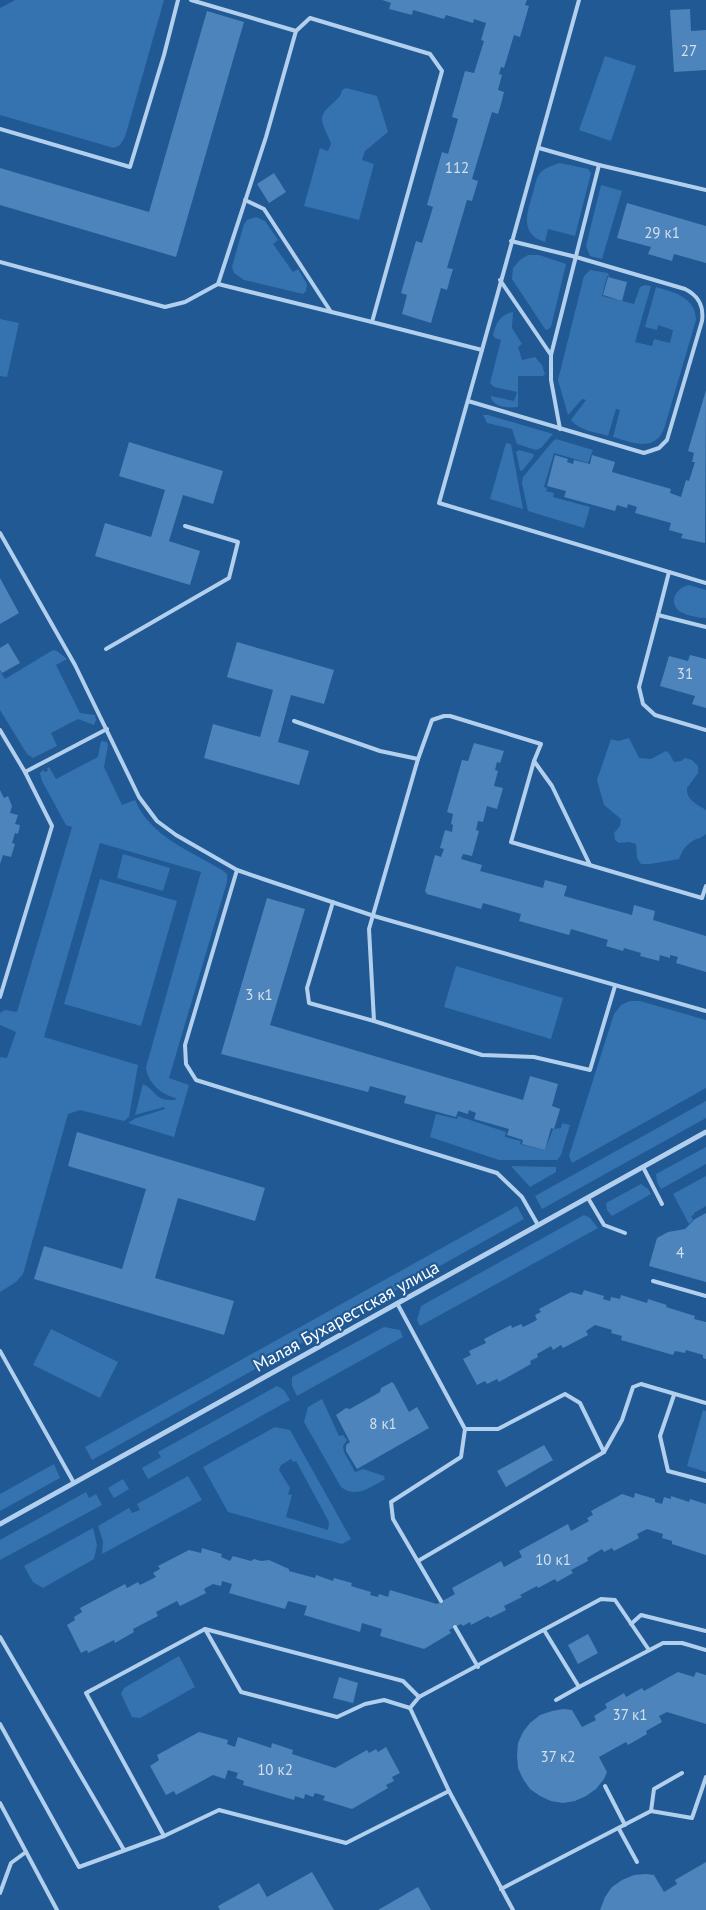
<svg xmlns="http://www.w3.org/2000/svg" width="706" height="1910" viewBox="0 0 706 1910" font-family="'PT Sans',sans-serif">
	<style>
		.green { fill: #3473b0; fill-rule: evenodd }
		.building { fill: #4d84bb }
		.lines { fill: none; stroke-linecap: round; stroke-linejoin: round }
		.service { stroke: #b2d0ee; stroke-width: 4 }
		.minor { stroke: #b2d0ee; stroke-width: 5 }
		.labels { text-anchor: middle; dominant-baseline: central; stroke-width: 4.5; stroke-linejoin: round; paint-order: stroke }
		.number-label { font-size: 15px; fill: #d2e0ee }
		.street-label { font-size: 18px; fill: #fff; stroke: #205993 }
	</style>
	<rect width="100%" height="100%" fill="#205993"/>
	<g class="green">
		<path d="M15 0H164L125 137 120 145 114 148 0 115V8Z"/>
		<path d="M605 56 636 66 611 141 579 130Z"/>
		<path d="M346 88 377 96 388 132 365 151 362 160 374 164 359 220 304 206 320 148 328 151 331 144C329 137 323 127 322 120 322 106 340 103 342 90Z"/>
		<path d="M560 163 588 169 591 173 575 236 548 229 545 242C519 234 527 212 533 193 535 186 536 176 542 171 547 167 554 165 560 163Z"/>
		<path d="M601 185 622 191 602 259 590 256 586 246Z"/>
		<path d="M256 217 265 221 278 240 273 244 293 272 298 269 307 284 306 291 303 294 244 280 234 273 232 267 244 224 247 220Z"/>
		<path d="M528 255H539L566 264 551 327 547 330 545 329 512 279 513 268 520 260Z"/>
		<path d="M590 270 608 273 609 277 607 276 602 296 634 304 640 287 645 285 651 286 635 342 652 346 654 339 670 343 673 330 658 325 657 330 645 327 656 287C673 292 696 297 696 320L664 429C654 453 631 442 613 437L620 410 616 409 608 436C595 432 580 431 571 420L586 400 582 399 568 415 558 380 584 276Z"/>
		<path d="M513 312 512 328 522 344 518 347 522 360 535 357 542 365 545 374 543 376H518V407C509 408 496 408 491 398V396L514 401 517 392 494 387 490 383 501 340 495 338 493 335C496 323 500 314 513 312Z"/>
		<path d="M0 319 19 323 7 377 0 376Z"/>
		<path d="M483 415H488L553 434 541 448 536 450 517 444 512 429 487 423Z"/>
		<path d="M556 439 593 450 588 463 554 453 544 487 547 488 546 491 554 493 553 497 590 507 584 528 528 511 522 483 523 477 553 441Z"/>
		<path d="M506 443 511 444 523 509 490 499Z"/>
		<path d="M519 450 533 454 534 456 522 471 520 470 516 452Z"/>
		<path d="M689 585 706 590V618C699 618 683 615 678 610 668 600 678 587 689 585Z"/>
		<path d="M53 650 57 651 67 659 56 665 80 713 95 715 96 720 94 725 78 719 51 733 57 746 33 758 27 754 0 710V671L5 679Z"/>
		<path d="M629 738 639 758 651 759 666 751 669 753 674 762 681 761 685 758 692 760 698 766V773L687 788C686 800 697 804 706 810V834C701 839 696 838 691 842 685 846 681 853 679 859L650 864H641L637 858 636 844 629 842 619 843 615 840 614 833 620 826 621 819 604 805 597 780 611 739 618 741Z"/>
		<path d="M101 741 107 742 108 745 104 767 122 805 135 800C150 836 190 851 222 870L227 874V882L169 1078 189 1085 174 1137 128 1123 136 1118 165 1109 164 1107 135 1115 143 1084C157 1091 154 1101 175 1100L176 1098C160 1094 148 1083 146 1067L201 872 100 843 44 1037 138 1065 129 1117 124 1121 80 1110 68 1114 23 1274 16 1282 0 1292V1057L7 1058 16 1032 0 1025V1013L5 1010 17 1012 72 827 66 825 42 781 40 773 43 770 45 772 48 771 47 768 49 767 56 779 98 757Z"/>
		<path d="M123 854 170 868 163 891 117 878Z"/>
		<path d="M100 879 177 901 141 1026 64 1004Z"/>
		<path d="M456 966 563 998 551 1039 444 1007Z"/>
		<path d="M630 1001H640L706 1020V1088L572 1163 569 1156 614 1014 621 1005Z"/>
		<path d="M706 1101V1118L542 1209 535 1196Z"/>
		<path d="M436 1114 457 1119 458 1116 506 1132 505 1137 521 1141 520 1144 545 1150 553 1129 561 1128 562 1123 570 1125 561 1155 557 1160H499L430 1137Z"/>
		<path d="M706 1147V1164L661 1189 657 1182 656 1174Z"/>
		<path d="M511 1166 556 1167V1172L530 1187Z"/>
		<path d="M706 1176V1206L694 1213V1215L691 1216 693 1220 689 1224 673 1194Z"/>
		<path d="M641 1184 648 1189 651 1194 612 1216 607 1210 606 1203Z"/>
		<path d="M517 1206 524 1219 92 1460 85 1447Z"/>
		<path d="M584 1215 590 1218 598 1228 420 1326 417 1320 421 1306Z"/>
		<path d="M384 1327 400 1330 403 1337 297 1396 292 1386V1377Z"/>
		<path d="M51 1329 118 1362 100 1398 33 1365Z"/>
		<path d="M277 1386 284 1390 290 1400 148 1479 142 1468 161 1457 158 1452Z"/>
		<path d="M322 1399 339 1436 343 1435 347 1440 343 1446 344 1452 355 1472 363 1469 384 1476 385 1479C371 1487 356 1499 341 1487L304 1422 308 1407Z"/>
		<path d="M703 1410 706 1411V1472L687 1466Z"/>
		<path d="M275 1427 290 1430 351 1539 342 1544 228 1512 203 1467ZM291 1459 293 1462 296 1461 329 1522 328 1530 286 1517 292 1495 288 1494 290 1488 279 1470 281 1465Z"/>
		<path d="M54 1464 60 1478 0 1511V1494Z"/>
		<path d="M188 1476 202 1500 102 1554 103 1542 98 1526 129 1508 132 1513 140 1510 137 1504Z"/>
		<path d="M123 1479 129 1489 114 1498 108 1488Z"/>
		<path d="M86 1492 89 1498 96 1494 102 1505 0 1560V1540Z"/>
		<path d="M93 1528 97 1545 94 1559 43 1588 33 1582 24 1566Z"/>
		<path d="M179 1656 195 1687 140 1718 132 1717 121 1694 124 1688Z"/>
	</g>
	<g class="building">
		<path d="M382 0H527L525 5 529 6 520 37 514 35 504 68 501 67 499 74 502 75 498 90 504 92 501 104 498 114 492 112 472 179 478 181 472 201 467 200 447 268 453 269 450 279 447 290 441 288 431 323 402 314 407 295 401 293 416 241 422 243 433 207 427 205 442 152 448 154 458 119 452 117 465 71 474 73 484 41 481 40 486 23 474 19 473 23 446 15 444 19 413 10 412 15 389 9 391 3Z"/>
		<path d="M690 9 691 31 706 30V70L674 72 670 10Z"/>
		<path d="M207 11 244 22 176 257 0 205V168L149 212Z"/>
		<path d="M274 173 286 192 269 203 257 184Z"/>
		<path d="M627 203 706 226V263L674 254 672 261 648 254 651 247 617 238Z"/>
		<path d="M608 277 627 282 622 301 603 295Z"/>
		<path d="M706 390 705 543 681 538 683 534 669 530 671 523 635 513 637 507 628 504 627 508 617 505 615 511 564 497 566 491 547 486 555 455 568 459 567 462 573 464 574 460 590 464 592 455 615 462 612 472 671 489 670 493 681 497 686 480 689 481 695 462H692L694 453 688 451Z"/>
		<path d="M129 442 223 471 213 504 183 495 169 541 200 551 190 585 95 556 105 523 151 537 165 490 119 476Z"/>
		<path d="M0 578 19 613 0 624Z"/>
		<path d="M237 642 334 670 324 704 291 695 278 742 309 751 299 785 204 758 213 724 260 737 273 690 227 677Z"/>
		<path d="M8 643 20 663 2 673 0 670V648Z"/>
		<path d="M690 655 706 659V708L692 704 695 696 660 686 669 656 688 661Z"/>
		<path d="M474 743 504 751 500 763 497 762 495 770 498 771 494 786 503 788 497 809 487 806 483 822 478 821 476 830 479 831 472 856 463 854 461 859 482 865 480 871 543 888 545 880 567 886 564 896 632 915 634 905 655 911 653 920 706 936V972L676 963 678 957 670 955V958L660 955 659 961 640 956 641 953 624 948 623 951 606 946 608 940 571 929 569 935 519 921 521 914 483 903 481 909 427 894 425 891 435 855 441 857 444 849 440 848 445 830 452 832 453 825 451 824 453 814 447 812 462 760 468 761Z"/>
		<path d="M0 790 4 798 8 796 12 806 10 813 18 815 15 824 20 825 18 834 15 833 12 843 15 844 11 857 3 855 0 864Z"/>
		<path d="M267 898 305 909 270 1025 523 1100 530 1076 558 1084 552 1106 560 1109 554 1129 551 1128 545 1150 522 1144 523 1140 507 1135 509 1129 474 1119 476 1113 469 1110 468 1114 458 1111 456 1117 404 1103 406 1096 370 1086 368 1092 221 1054Z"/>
		<path d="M77 1132 265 1188 255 1221 178 1198 155 1278 234 1301 224 1335 34 1279 44 1246 122 1269 146 1189 68 1166Z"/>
		<path d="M706 1213V1282L649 1266 657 1238 668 1232 685 1229 695 1219Z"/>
		<path d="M584 1290 604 1296 603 1299 610 1301 611 1297 620 1299 621 1295 647 1303 648 1299 667 1305 666 1307 695 1316 694 1319 706 1322V1359L703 1358V1355L686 1350 685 1353 675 1351 673 1355 621 1340 622 1336 611 1333 612 1330 595 1325 586 1331 588 1335 563 1348 561 1345 553 1350 551 1346 537 1354 538 1357 530 1361 531 1364 499 1382 497 1379 487 1384 485 1381 477 1385 463 1359 471 1355 469 1351 486 1343 484 1339 511 1325 512 1328 521 1324 523 1327 537 1320 535 1315 541 1312 539 1309 571 1292 582 1295Z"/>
		<path d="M392 1382 394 1384 409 1412 417 1407 429 1428 357 1469 346 1451V1445L350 1442 336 1415 346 1408 350 1409 380 1392 381 1388Z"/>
		<path d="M544 1445 553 1460 506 1487 497 1471Z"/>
		<path d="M635 1493 655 1499V1502L662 1504 664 1497 671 1499V1496L689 1502 690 1499 706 1504V1555L672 1544V1541L662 1538 663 1534 647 1529 637 1534 639 1538 614 1551 612 1548 604 1552 602 1549 587 1558 588 1561 571 1570 573 1573 557 1582 555 1579 538 1588 537 1586 520 1595 522 1597 504 1606 506 1610 490 1618 488 1616 471 1625 470 1622 463 1626 461 1624 449 1630 451 1633 424 1649 380 1636 382 1629 362 1623 360 1632 304 1615 307 1606 288 1601 285 1609 229 1593 232 1584 222 1581 221 1586 213 1584 204 1589 206 1593 180 1606 177 1601 156 1612 158 1616 133 1629 134 1632 115 1643 114 1640 88 1653 87 1650 81 1653 67 1625 75 1620 74 1617 82 1612 80 1608 125 1584 127 1588 138 1582 140 1585 156 1577 153 1573 160 1569 158 1566 189 1550 201 1553 202 1548 222 1554 221 1557 230 1561 233 1556 251 1561 254 1559 261 1561 269 1560 289 1569V1571L315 1578 316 1575 333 1581 334 1578 352 1583 351 1586 371 1592 370 1595 378 1597 379 1594 388 1597 390 1590 437 1604 455 1594 452 1588 501 1561 504 1567 522 1557 519 1551 568 1524 571 1531 589 1521 587 1518 593 1515 591 1511 622 1494 634 1498Z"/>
		<path d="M588 1634 598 1653 578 1664 568 1645Z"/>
		<path d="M678 1672 694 1677 696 1672 706 1675V1724L667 1712 659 1716 662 1722 646 1731 647 1734 628 1745 626 1742 599 1757 607 1772 604 1779 596 1789 586 1796 575 1801 563 1803 551 1801 540 1796 530 1789 523 1779 518 1768 517 1755 518 1743 523 1732 530 1723 540 1715 552 1711 563 1709 572 1710 582 1727 596 1720 594 1716 607 1708 605 1704 624 1693 626 1697 642 1688 644 1691Z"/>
		<path d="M339 1677 358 1683 353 1703 333 1698Z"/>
		<path d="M199 1732 228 1740 227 1744 235 1747 238 1737 271 1748 272 1743 293 1750 292 1754 335 1768 367 1750 369 1753 376 1749 378 1752 386 1747 400 1773 392 1777 394 1781 386 1785 388 1788 352 1809 323 1800 325 1796 315 1793 313 1797 305 1794 304 1799 295 1796 294 1800 243 1785 244 1781 236 1778 238 1773 228 1770 225 1779 213 1775 176 1795 174 1791 166 1795 150 1766 159 1760 157 1755Z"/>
		<path d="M706 1862V1910H600L605 1897 612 1887 622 1880 634 1875 646 1874 654 1875 664 1892 677 1884 675 1880Z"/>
		<path d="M312 1872 334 1910H220L218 1906 259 1883 267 1897Z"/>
		<path d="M418 1887 431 1910H378Z"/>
	</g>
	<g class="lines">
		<g class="service">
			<path d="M191 0 296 31"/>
			<path d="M0 129 130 167 164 55 178 0"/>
			<path d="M539 148 599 165 706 190"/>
			<path d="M245 200 264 209 331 312"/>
			<path d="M0 262 165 307 185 302 218 284 266 137 296 31 310 18 430 54 442 71 372 322 482 350 439 503 706 583"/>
			<path d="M500 280 551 355V380L560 429"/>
			<path d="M218 284 372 322"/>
			<path d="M482 350 579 0"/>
			<path d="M551 355 599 165"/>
			<path d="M468 401 644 453 659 448 667 440 702 321C704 306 699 296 685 289L576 257 511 241"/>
			<path d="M0 533 75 665 139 797 157 821 176 835 237 870 263 879 374 916 706 1011"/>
			<path d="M658 615 669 572"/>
			<path d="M706 627 658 615 639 687 643 704 655 715 706 730"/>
			<path d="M106 649 229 578 238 542 185 526"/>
			<path d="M294 721 380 751 418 759"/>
			<path d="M0 730 25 772 107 729"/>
			<path d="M534 761 552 786 590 865"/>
			<path d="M237 870 185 1045 186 1064 196 1080 497 1173 522 1197 538 1225"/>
			<path d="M333 902 307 988 309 1003 374 1021 482 1055 534 1057 590 1070 615 986"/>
			<path d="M0 997 52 826 25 772"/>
			<path d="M374 1021 369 929 418 759 432 720 444 716H450L541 744 534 761 511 842 702 898 706 886"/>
			<path d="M643 1167 662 1204"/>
			<path d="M588 1198 604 1225 625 1233"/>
			<path d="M653 1281 706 1296"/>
			<path d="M397 1303 465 1429H498L565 1394 580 1403 604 1452"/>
			<path d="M0 1351 74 1483"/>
			<path d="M674 1395 660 1436 668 1471 706 1481"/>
			<path d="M418 1561 604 1452 622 1420 633 1387 641 1384 706 1403"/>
			<path d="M441 1601 393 1519 391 1502 461 1457 465 1429"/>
			<path d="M631 1624 641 1615 706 1631"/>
			<path d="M455 1627 478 1667"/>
			<path d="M205 1629 241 1692 337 1717 365 1704 384 1700 410 1708"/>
			<path d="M544 1630 579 1687 663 1643H682L706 1650"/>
			<path d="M0 1637 124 1850"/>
			<path d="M419 1697 410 1708 449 1791 513 1910"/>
			<path d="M556 1700 579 1687"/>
			<path d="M0 1724 79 1867 164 1836"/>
			<path d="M605 1786 625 1825"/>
			<path d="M449 1791 346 1843 219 1810 164 1836 86 1693 205 1629 403 1681 419 1697 601 1599 615 1600 649 1650"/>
			<path d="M0 1803 57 1910"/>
			<path d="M651 1811 654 1789 682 1773"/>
			<path d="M619 1829 637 1862"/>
			<path d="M501 1889 651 1811 692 1818 706 1777"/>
			<path d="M0 1893 11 1863 26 1852"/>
		</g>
		<path class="minor" d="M0 1524 706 1132"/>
	</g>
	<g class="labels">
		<g class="number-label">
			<text x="689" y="50">27</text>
			<text x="457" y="167">112</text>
			<text x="662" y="232">29 к1</text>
			<text x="685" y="673">31</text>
			<text x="259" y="994">3 к1</text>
			<text x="680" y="1252">4</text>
			<text x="383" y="1423">8 к1</text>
			<text x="553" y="1559">10 к1</text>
			<text x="630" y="1714">37 к1</text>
			<text x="558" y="1756">37 к2</text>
			<text x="275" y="1769">10 к2</text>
		</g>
		<g class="street-label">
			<text transform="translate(346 1316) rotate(-29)">Малая Бухарестская улица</text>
		</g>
	</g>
</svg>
